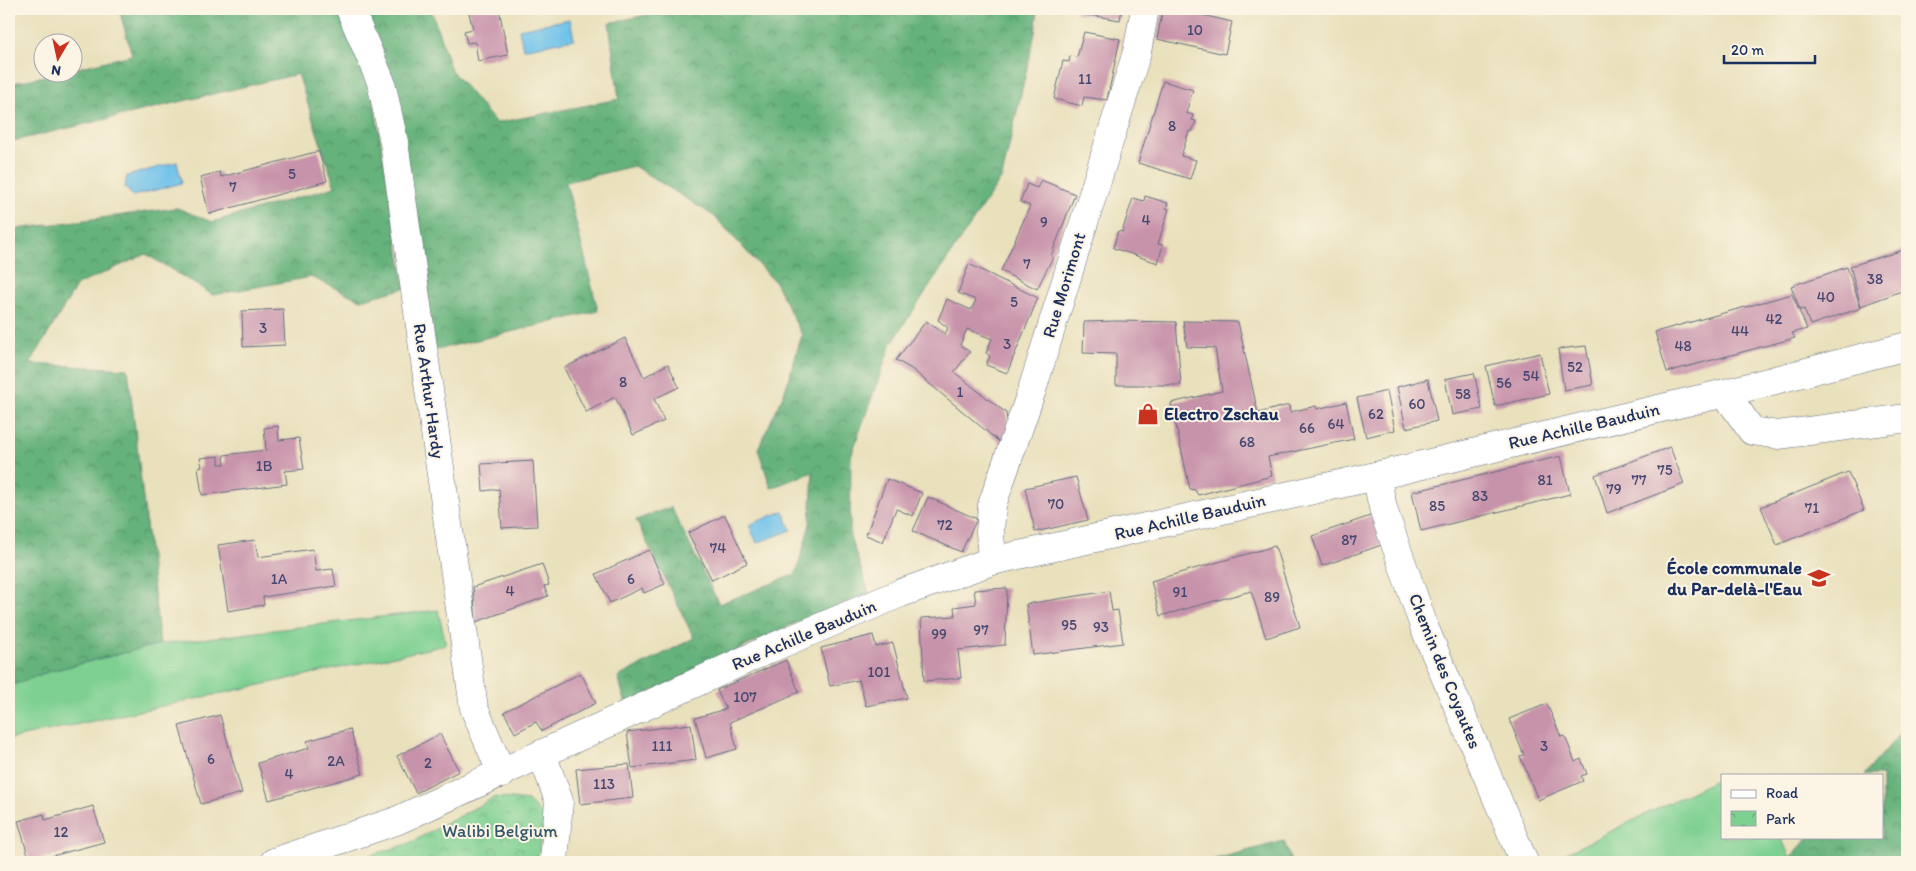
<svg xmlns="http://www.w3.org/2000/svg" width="1916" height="871" viewBox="0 0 1916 871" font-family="Itim,sans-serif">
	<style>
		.grass { fill: #7ed091; stroke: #4c8078 }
		.forest { fill: url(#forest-crowns); stroke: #40706c }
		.park { fill: url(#park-crowns); stroke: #4c8078 }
		.water { fill: #6ec1ea; stroke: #4478a4 }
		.building { fill: #c793aa }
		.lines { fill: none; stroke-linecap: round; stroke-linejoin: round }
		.minor-casing { stroke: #636d7f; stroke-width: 29 }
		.minor { stroke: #fff; stroke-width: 28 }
		.labels { text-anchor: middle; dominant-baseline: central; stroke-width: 4; stroke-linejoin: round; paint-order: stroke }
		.number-label { font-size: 15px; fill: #464871 }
		.street-label { font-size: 18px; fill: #1b2f5e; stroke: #fcf5e5 }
		.poi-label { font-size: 18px; font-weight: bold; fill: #1b2f5e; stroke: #fcf5e5; text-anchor: start }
		.park-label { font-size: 18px; fill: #34576b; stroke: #fcf5e5 }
	</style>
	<defs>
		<pattern id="forest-crowns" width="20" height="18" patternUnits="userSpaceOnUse" patternTransform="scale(1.25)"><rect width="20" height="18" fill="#66b27b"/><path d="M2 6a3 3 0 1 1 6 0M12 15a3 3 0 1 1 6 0" fill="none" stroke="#539168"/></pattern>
		<pattern id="park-crowns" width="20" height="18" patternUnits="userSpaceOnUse" patternTransform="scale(1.25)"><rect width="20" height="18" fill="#7ed091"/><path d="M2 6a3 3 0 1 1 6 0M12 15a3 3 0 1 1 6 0" fill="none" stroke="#66a97a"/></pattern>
	</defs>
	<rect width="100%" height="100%" fill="#fcf5e5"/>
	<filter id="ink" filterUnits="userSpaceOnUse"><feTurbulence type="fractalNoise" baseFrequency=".02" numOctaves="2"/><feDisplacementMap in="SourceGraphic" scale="10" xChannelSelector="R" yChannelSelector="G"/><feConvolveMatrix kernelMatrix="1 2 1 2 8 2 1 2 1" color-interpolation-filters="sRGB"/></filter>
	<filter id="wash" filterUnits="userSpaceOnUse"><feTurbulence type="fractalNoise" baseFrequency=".0096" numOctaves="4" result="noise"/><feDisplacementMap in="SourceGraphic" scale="20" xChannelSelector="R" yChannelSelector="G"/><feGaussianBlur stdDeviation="1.12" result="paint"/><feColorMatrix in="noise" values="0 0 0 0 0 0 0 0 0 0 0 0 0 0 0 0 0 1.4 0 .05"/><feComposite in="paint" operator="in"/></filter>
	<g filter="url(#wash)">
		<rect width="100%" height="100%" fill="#e9e0bc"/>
		<g class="grass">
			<path d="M438 610 446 645 9 739V686L50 671 160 644Z"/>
			<path d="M1722 777V837H1781L1790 858 1781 862H1548Z"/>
		</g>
		<g class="forest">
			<path d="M119 9H340L371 83 405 288 361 300 311 277 213 295 146 254 77 285 30 364 128 369 160 644 50 671 9 686V230L177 208 212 222 335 187 298 74 9 142V84L58 73 72 72 73 69 132 55Z"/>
			<path d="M359 9H431L451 70 496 123 619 99 609 23 674 9H1038L1035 33 1002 177 891 344 851 456 850 536 869 593 784 628 626 704 618 677 694 638 636 520 671 507 719 604 796 574 810 524 813 472 771 488 758 449 785 391 802 335 775 282 714 216 634 166 566 182 598 311 435 350Z"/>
			<path d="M1907 726V848L1896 862H1781L1790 858 1809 837H1882V775H1864Z"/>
			<path d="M1284 841 1291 862H1204Z"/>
		</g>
		<path class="park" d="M495 797 528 801 544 817 537 862H347L408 844Z"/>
		<g class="water">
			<path d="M570 19 574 39 523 49 519 29Z"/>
			<path d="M177 162 182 183 133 196 125 187 127 176Z"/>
			<path d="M783 511 791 530 757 543 749 525Z"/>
		</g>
		<g id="blocks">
			<g class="building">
				<path d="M468 9H499L508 55 478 61 475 42 467 43 464 31 473 29Z"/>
				<path d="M1077 9H1122L1120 20 1076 13Z"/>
				<path d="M1163 9H1177L1232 22 1225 54 1157 39Z"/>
				<path d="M1084 32 1120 39 1107 100 1084 97 1082 106 1054 99 1063 61 1069 62 1070 56 1077 57Z"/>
				<path d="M1163 81 1193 90 1186 113 1193 115 1192 120 1196 121 1192 132 1189 131 1181 156 1196 160 1190 179 1138 163Z"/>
				<path d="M319 151 327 181 209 214 200 177 220 172 221 177Z"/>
				<path d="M1041 180 1075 194 1051 256 1053 257 1037 289 1001 271 1030 206 1020 202 1027 184 1037 188Z"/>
				<path d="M1145 196 1168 203 1166 208 1169 209 1158 244 1163 245 1158 263 1113 248 1118 231 1122 232 1133 198 1144 201Z"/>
				<path d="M1907 249V289L1861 306 1850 266Z"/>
				<path d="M969 264 1038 298 1007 373 986 365 990 356 986 353 992 339 967 329 960 345 970 352 954 372 1006 413 1008 426 1003 445 913 370 896 360 926 321 945 334 948 328 938 320 947 299 971 310 976 300 958 293Z"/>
				<path d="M1847 267 1861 308 1810 325 1804 309 1800 310 1791 286Z"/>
				<path d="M1792 294 1807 329 1792 333 1795 338 1667 372 1655 332Z"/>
				<path d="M283 309 285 345 243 347 242 311Z"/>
				<path d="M1115 321 1176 322 1181 385H1116V354L1083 353 1084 322Z"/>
				<path d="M1183 321 1238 322 1258 413 1289 405 1290 412 1316 406 1317 409 1346 402 1354 439 1268 457 1272 476 1198 495 1195 490 1190 489 1171 403 1222 391 1215 348 1187 347Z"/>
				<path d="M625 338 644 377 668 364 679 387 654 399 664 421 633 435 615 397 586 412 564 368Z"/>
				<path d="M1586 346 1593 385 1564 390 1558 349Z"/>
				<path d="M1540 353 1549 394 1495 406 1486 366Z"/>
				<path d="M1474 373 1482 409 1452 415 1445 379Z"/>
				<path d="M1428 379 1437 421 1406 428 1397 387Z"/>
				<path d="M1387 391 1395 430 1366 437 1357 398Z"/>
				<path d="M278 426 279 440 299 438 304 469 285 471 287 484 202 495 198 467H202L200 458 219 456V464H225L224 455 266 450 264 428Z"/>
				<path d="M1670 447 1684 484 1607 513 1595 475Z"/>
				<path d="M1561 456 1570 494 1421 531 1412 492Z"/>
				<path d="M533 461 537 526 502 528 499 489 483 491 481 464Z"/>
				<path d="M1848 472 1864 510 1777 545 1761 507Z"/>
				<path d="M1076 477 1088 520 1035 532 1025 488Z"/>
				<path d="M887 479 922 493 913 516 896 509 883 542 866 535Z"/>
				<path d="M928 497 977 519 961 552 913 531Z"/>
				<path d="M1376 514 1387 543 1322 566 1312 536Z"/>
				<path d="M725 515 747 563 712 580 688 533Z"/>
				<path d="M255 540 258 557 313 549 316 571 333 569 336 586 263 597 264 605 228 611 218 545Z"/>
				<path d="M1275 546 1300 627 1266 638 1251 591 1160 616 1151 581Z"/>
				<path d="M649 550 665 584 644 593 642 588 610 603 596 574Z"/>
				<path d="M542 564 549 585 544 586 548 596 476 622 473 587Z"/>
				<path d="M1007 588 1005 645 958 650 961 678 924 681 921 618 955 616 954 607 976 604 974 590Z"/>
				<path d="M1109 591 1112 611 1118 610 1123 643 1033 655 1026 604Z"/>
				<path d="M873 635 876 647 893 643 907 698 866 706 859 680 830 686 821 648Z"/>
				<path d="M786 660 799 692 730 722 737 749 706 758 695 718 726 709 717 690Z"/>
				<path d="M581 673 596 703 542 731 536 722 515 733 504 712Z"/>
				<path d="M1547 704 1561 737 1565 736 1575 762 1581 759 1587 774 1581 776 1583 781 1538 800 1520 756 1524 755 1509 719Z"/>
				<path d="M220 715 242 793 201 804 179 726Z"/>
				<path d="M691 724 696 760 632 768 627 732Z"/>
				<path d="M350 729 363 774 269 800 258 763 309 748 307 741Z"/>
				<path d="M440 734 459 771 416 793 397 756Z"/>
				<path d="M629 764 633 798 580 804 576 769Z"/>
				<path d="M93 806 104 842 30 862 18 821 44 814 45 820Z"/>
			</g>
		</g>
	</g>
	<g filter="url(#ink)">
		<use href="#blocks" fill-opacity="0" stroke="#636d7f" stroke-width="1"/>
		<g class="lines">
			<g class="minor-casing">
				<g id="minor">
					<path d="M350 9 381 82 394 142 474 708 502 774"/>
					<path d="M1725 393 1752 431 1778 435 1907 418"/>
					<path d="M1376 476 1384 512 1425 629 1524 862"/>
					<path d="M992 561 990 532 992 505 1032 390 1137 52 1145 9"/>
					<path d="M542 754 559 801 554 862"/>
					<path d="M274 862 396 821 769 649 901 593 992 561 1376 476 1725 393 1907 346"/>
				</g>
			</g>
			<use href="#minor" class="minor"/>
		</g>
	</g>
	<defs>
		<g id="shop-bare" transform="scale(1.725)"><path d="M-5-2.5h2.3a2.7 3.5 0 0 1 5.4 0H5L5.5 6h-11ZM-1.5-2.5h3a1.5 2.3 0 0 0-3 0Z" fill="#c8321e" stroke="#fcf5e5" stroke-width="2.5" paint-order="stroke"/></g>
		<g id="school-bare" transform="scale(1.725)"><path d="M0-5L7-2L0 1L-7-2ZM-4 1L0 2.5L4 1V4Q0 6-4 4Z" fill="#c8321e" stroke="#fcf5e5" stroke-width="2.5" paint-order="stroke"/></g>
	</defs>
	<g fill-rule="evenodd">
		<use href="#shop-bare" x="1148" y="414"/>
		<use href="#school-bare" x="1819" y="578"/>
	</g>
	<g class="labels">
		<g class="number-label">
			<text x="1195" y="30">10</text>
			<text x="1085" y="79">11</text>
			<text x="1172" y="126">8</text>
			<text x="292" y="174">5</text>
			<text x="233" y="187">7</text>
			<text x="1146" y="220">4</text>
			<text x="1044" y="222">9</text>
			<text x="1027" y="264">7</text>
			<text x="1875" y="279">38</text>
			<text x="1826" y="297">40</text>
			<text x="1014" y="302">5</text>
			<text x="1774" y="319">42</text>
			<text x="263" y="328">3</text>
			<text x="1740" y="331">44</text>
			<text x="1007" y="344">3</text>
			<text x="1683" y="346">48</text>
			<text x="1575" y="367">52</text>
			<text x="1531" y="376">54</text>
			<text x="623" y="382">8</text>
			<text x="1504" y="383">56</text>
			<text x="960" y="392">1</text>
			<text x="1463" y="394">58</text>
			<text x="1417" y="404">60</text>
			<text x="1376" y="414">62</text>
			<text x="1336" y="424">64</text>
			<text x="1307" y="428">66</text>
			<text x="1247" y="442">68</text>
			<text x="264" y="466">1B</text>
			<text x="1665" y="470">75</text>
			<text x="1545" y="480">81</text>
			<text x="1639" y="480">77</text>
			<text x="1614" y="489">79</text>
			<text x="1480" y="496">83</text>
			<text x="1056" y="504">70</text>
			<text x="1437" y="506">85</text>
			<text x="1812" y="508">71</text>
			<text x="945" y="525">72</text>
			<text x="1349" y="540">87</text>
			<text x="718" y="548">74</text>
			<text x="279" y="579">1A</text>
			<text x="631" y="579">6</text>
			<text x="510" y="591">4</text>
			<text x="1180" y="592">91</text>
			<text x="1272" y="597">89</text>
			<text x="1069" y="625">95</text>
			<text x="1101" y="627">93</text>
			<text x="981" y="630">97</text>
			<text x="939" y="634">99</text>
			<text x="879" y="672">101</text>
			<text x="745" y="697">107</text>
			<text x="662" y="746">111</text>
			<text x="1544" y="746">3</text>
			<text x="211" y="759">6</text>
			<text x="336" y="761">2A</text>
			<text x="428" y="763">2</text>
			<text x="289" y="774">4</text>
			<text x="604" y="784">113</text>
			<text x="61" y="832">12</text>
		</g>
		<g class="street-label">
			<text transform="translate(1064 285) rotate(-73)">Rue Morimont</text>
			<text transform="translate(429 391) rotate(82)">Rue Arthur Hardy</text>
			<text transform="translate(1584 426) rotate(-13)">Rue Achille Bauduin</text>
			<text transform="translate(1190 517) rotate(-13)">Rue Achille Bauduin</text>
			<text transform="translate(804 635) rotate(-23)">Rue Achille Bauduin</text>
			<text transform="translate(1445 671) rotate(68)">Chemin des Coyautes</text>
		</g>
		<g class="poi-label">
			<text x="1164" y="414">Electro Zschau</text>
			<text x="1802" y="568" text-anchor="end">École communale<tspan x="1802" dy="21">du Par-delà-l'Eau</tspan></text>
		</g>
		<g class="park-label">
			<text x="500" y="831">Walibi Belgium</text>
		</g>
	</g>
	<rect width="1916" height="871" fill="none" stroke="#fcf5e5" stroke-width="30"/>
	<rect x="1721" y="774" width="162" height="65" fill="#fcf5e5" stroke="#a2a6af"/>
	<rect x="1731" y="790" width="25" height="8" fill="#ffffff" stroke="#a2a6af"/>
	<text x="1766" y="798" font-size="15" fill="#1b2f5e">Road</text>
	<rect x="1731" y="811" width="25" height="15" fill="url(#park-crowns)" stroke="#a2a6af"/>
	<text x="1766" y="824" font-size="15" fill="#1b2f5e">Park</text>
	<g transform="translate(58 58) rotate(189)"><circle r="24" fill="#fcf5e5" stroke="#a2a6af"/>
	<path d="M0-4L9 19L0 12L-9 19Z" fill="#c8321e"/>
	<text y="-8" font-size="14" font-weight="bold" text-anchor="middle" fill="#1b2f5e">N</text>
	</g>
	<path d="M1724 55v8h91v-8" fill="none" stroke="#1b2f5e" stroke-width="2.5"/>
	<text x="1731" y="55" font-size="15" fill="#1b2f5e" stroke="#fcf5e5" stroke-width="4" paint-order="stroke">20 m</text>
</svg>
